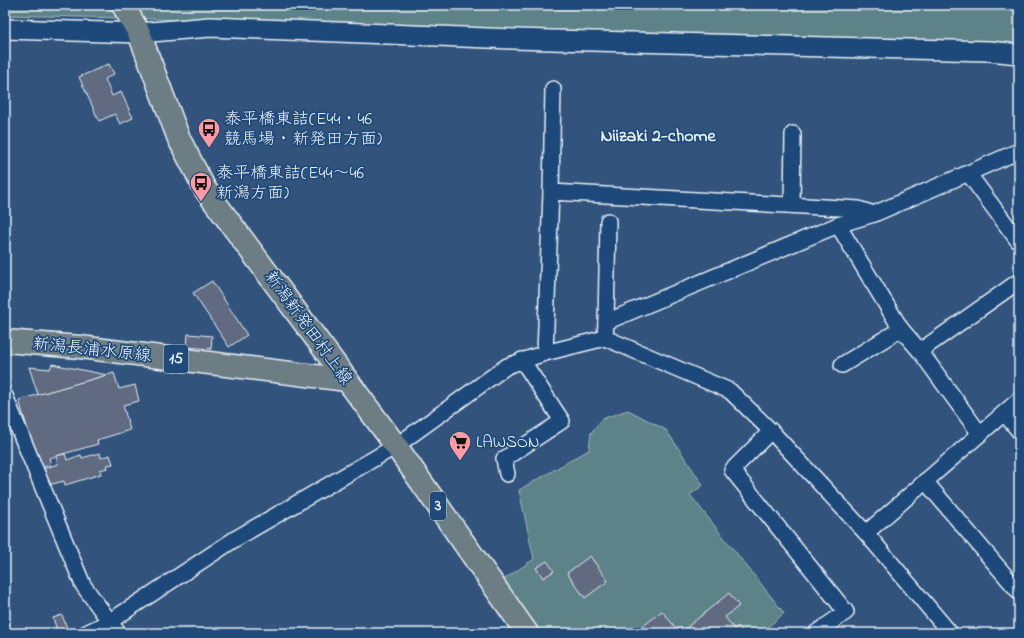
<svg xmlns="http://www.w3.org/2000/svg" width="1024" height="638" viewBox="0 0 1024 638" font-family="'Indie Flower','Klee One',sans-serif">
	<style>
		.green { fill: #5d8287; stroke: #a2bac0 }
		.building { fill: #606a81; stroke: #e8f1f8 }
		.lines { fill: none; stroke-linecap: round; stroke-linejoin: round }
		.minor-casing { stroke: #e8f1f8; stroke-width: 18 }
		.tertiary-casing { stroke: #e8f1f8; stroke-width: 22 }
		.primary-casing { stroke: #e8f1f8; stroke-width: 25 }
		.minor { stroke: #1f4a7a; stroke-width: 15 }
		.tertiary { stroke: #1f4a7a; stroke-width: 19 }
		.primary { stroke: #6d7d84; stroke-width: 22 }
		.labels { text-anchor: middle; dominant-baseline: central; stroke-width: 3.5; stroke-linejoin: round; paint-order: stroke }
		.shield { fill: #1f4a7a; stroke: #acbfd2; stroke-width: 1 }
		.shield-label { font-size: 16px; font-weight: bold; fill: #e8f1f8 }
		.poi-label { font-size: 17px; fill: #e8f1f8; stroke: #1f4a7a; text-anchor: start }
		.street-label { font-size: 17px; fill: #e8f1f8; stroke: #1f4a7a }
		.neighbourhood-label { font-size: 18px; font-weight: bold; fill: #e8f1f8; stroke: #1f4a7a }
	</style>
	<rect width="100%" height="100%" fill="#32547c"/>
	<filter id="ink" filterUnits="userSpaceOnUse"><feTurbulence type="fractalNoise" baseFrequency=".025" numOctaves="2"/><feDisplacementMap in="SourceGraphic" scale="8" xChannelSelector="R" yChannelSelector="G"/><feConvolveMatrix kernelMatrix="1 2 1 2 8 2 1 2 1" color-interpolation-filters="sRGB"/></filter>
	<g filter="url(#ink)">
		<g class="green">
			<path d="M5 5H1019V47L688 37 424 26 5 15Z"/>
			<path d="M628 410 666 430 703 485 690 495 784 613 768 627 771 633H540L503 580 534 559 519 490 589 450 591 433 602 419Z"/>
		</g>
		<g class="building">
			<path d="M109 64 114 74 105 79 112 96 121 92 133 118 120 124 115 114 99 121 79 77Z"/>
			<path d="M212 281 247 335 229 347 193 293Z"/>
			<path d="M188 334 212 336 211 349 187 347Z"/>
			<path d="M52 364 107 375 38 395 29 367 50 369Z"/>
			<path d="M114 373 119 389 135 385 139 401 123 405 130 430 97 440 98 444 49 458 51 465 39 468 19 400Z"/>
			<path d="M100 453 101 458 110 455 113 464 107 465 108 468 100 470 101 474 65 485 64 481 48 485 43 469 58 464 56 456 65 454 67 460 81 455 82 458Z"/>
			<path d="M590 556 608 581 585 598 567 573Z"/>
			<path d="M547 561 554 571 543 578 536 568Z"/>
			<path d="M729 593 739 606 725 617 734 629 738 626 744 633H645L641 628 662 611 680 633Z"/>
			<path d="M62 615 68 631 58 633 53 618Z"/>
		</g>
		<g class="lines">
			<g class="minor-casing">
				<g id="minor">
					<path d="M968 173 1019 242"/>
					<path d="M551 192 553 89"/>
					<path d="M792 205 793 134"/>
					<path d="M838 225 901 329 920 351 980 434"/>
					<path d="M606 322 608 221"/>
					<path d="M605 338 606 322 838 225 874 214 1019 151"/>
					<path d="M920 351 1019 281"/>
					<path d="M545 353 551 192 859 209 874 214"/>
					<path d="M842 365 901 329"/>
					<path d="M5 396 83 585 118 633"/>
					<path d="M1004 413 1019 431"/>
					<path d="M771 431 732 470 846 612 816 633"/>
					<path d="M507 474 504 459 562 421 522 360"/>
					<path d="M925 481 1019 592"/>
					<path d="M866 533 1019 400"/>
					<path d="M86 633 109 622 235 539 396 446 507 366 545 353 605 338 730 391 771 431 866 533 950 633"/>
				</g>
			</g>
			<g class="tertiary-casing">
				<path id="tertiary" d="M5 29 139 33 210 27 513 39 989 51 1019 54"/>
			</g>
			<g class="primary-casing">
				<g id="primary">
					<path d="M123 5 139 33 179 139 205 189 396 446 527 633"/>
					<path d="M5 341 80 347 347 380"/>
				</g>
			</g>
			<use href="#minor" class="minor"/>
			<use href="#tertiary" class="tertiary"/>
			<use href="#primary" class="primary"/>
		</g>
	</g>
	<defs>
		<g id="bus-pin" transform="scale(1.15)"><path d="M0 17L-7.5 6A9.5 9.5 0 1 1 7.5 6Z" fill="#ff9aa2" stroke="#1f4a7a"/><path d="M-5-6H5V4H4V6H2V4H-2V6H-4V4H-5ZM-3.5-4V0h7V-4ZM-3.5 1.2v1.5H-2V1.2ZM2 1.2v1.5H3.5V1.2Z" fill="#111"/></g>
		<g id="supermarket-pin" transform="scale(1.15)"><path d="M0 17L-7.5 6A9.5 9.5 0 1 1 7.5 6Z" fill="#ff9aa2" stroke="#1f4a7a"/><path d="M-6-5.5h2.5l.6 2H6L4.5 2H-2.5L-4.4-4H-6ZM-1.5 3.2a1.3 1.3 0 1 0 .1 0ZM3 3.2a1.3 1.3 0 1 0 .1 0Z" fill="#111"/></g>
	</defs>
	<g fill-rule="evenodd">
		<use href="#bus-pin" x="209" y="129"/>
		<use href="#bus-pin" x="201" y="183"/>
		<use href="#supermarket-pin" x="460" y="442"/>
	</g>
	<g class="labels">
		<g class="shield">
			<rect x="164" y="345" width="24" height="28" rx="3"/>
			<rect x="430" y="492" width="16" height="28" rx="3"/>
		</g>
		<g class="shield-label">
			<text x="176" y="359">15</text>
			<text x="438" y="506">3</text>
		</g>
		<g class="poi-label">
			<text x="224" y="119">泰平橋東詰(E44・46<tspan x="224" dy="20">競馬場・新発田方面)</tspan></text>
			<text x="216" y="173">泰平橋東詰(E44～46<tspan x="216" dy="20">新潟方面)</tspan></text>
			<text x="476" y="442">LAWSON</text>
		</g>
		<g class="street-label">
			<text transform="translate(308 328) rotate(54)">新潟新発田村上線</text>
			<text transform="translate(92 350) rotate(6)">新潟長浦水原線</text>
		</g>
		<g class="neighbourhood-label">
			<text x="658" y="137">Niizaki 2-chome</text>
		</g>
	</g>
	<rect width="1024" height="638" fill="none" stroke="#1f4a7a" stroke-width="20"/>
	<rect x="10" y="10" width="1004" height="618" fill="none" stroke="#e8f1f8" stroke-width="1.5" filter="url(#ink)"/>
</svg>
